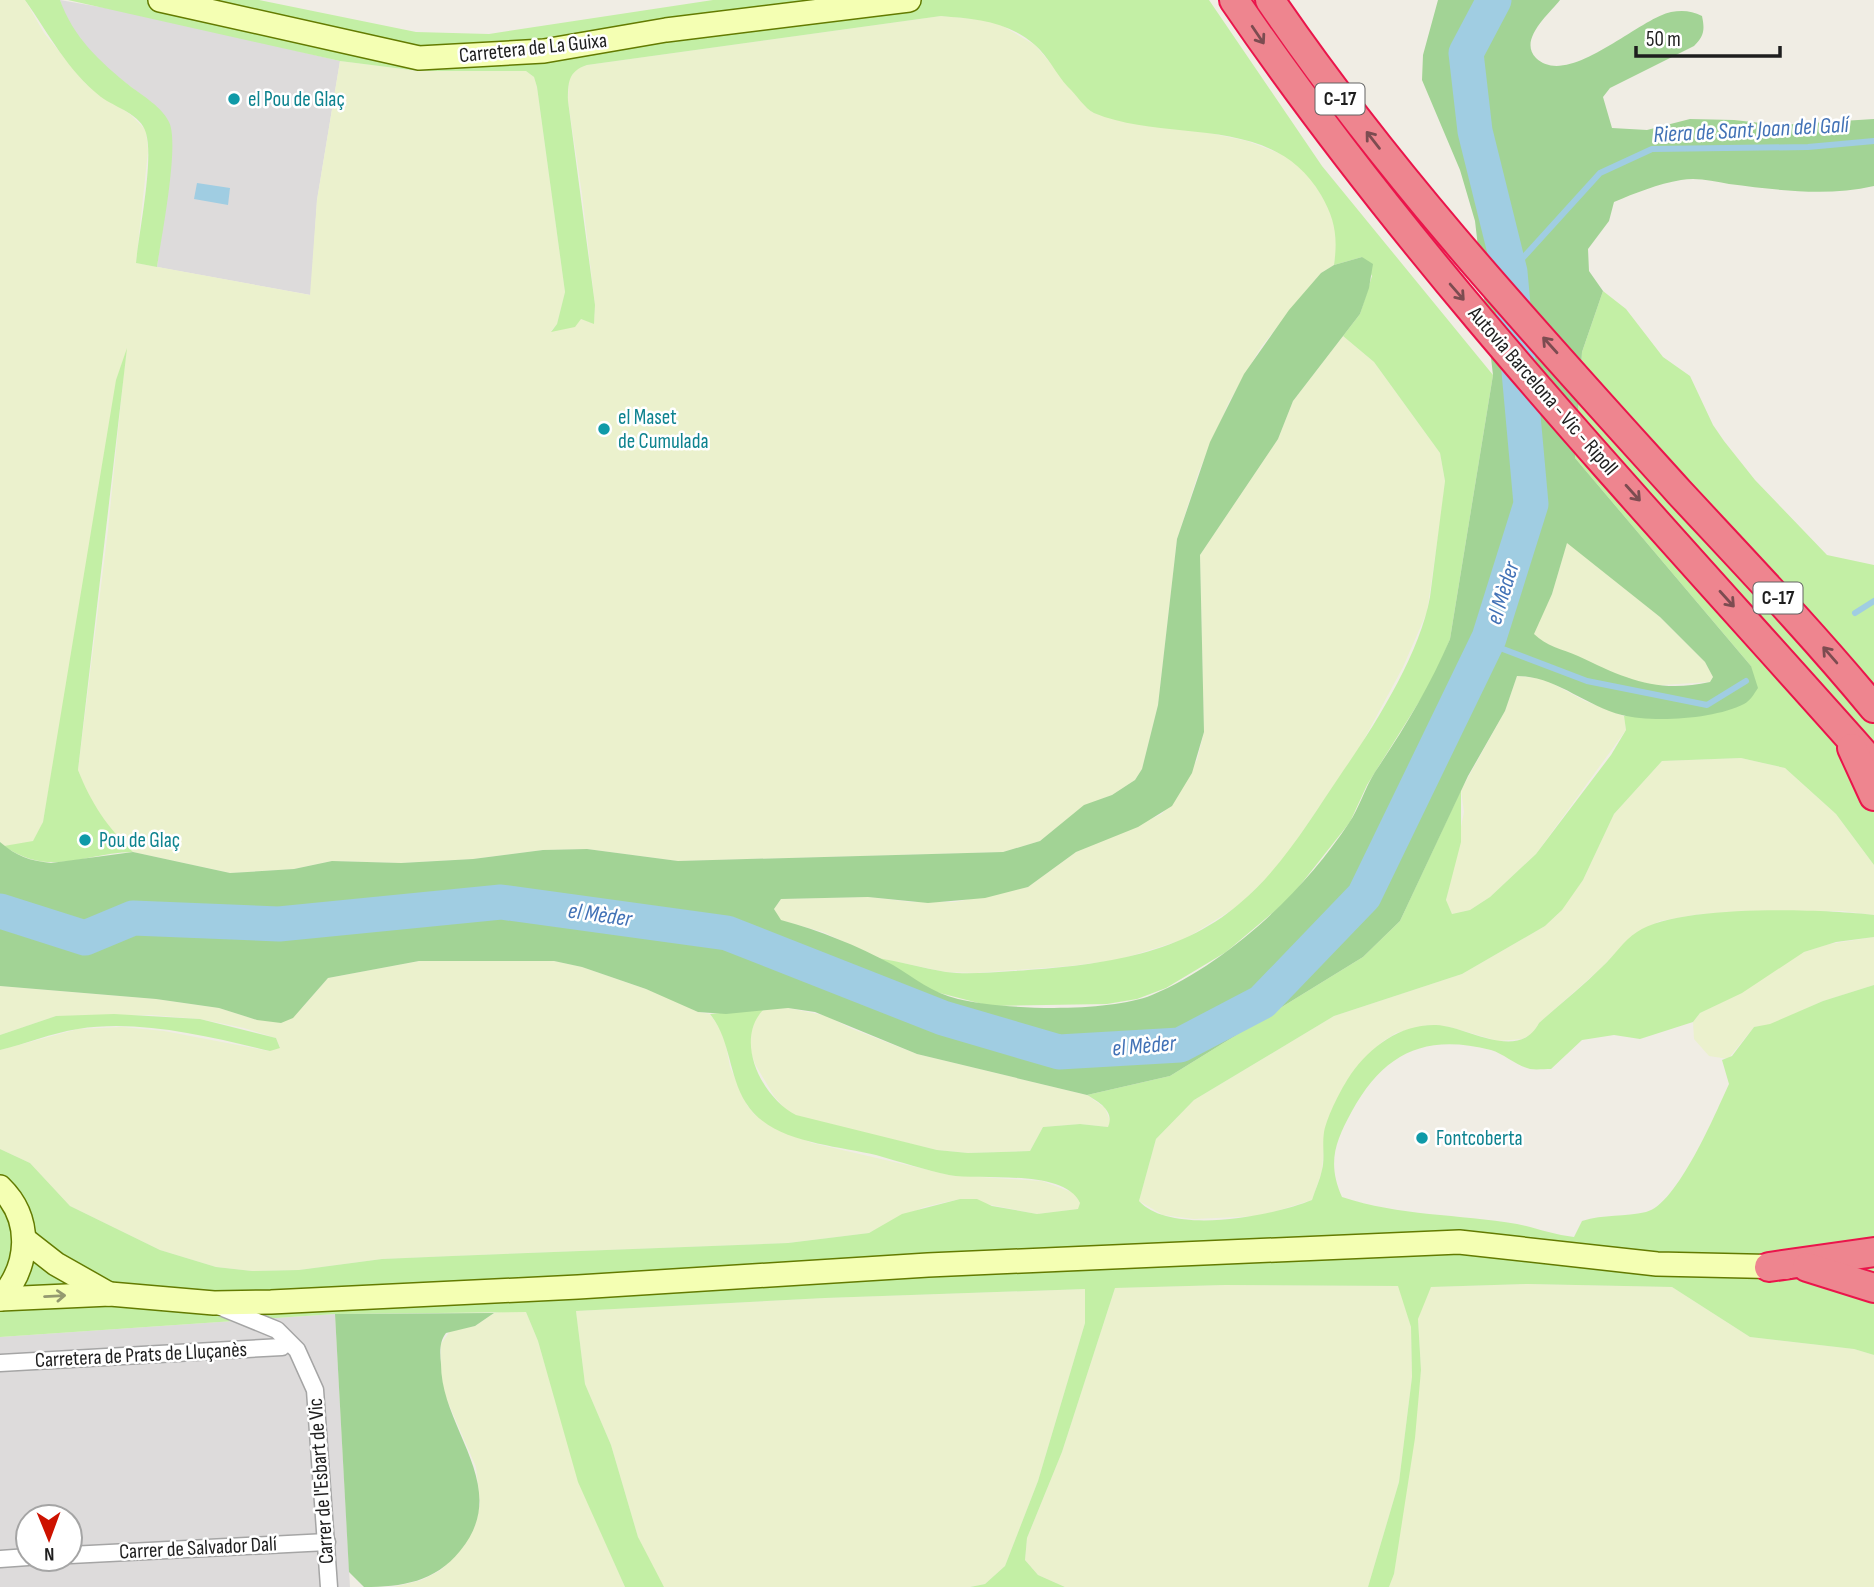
<svg xmlns="http://www.w3.org/2000/svg" width="1874" height="1587" viewBox="0 0 1874 1587" font-family="'Sofia Sans Condensed',sans-serif">
	<style>
		.residential { fill: #dddbdb; fill-rule: evenodd }
		.farmland { fill: #ebf1cd }
		.grass { fill: #c3efa5 }
		.forest { fill: #a2d395; fill-rule: evenodd }
		.water { fill: #a0cde2 }
		.lines { fill: none; stroke-linecap: round; stroke-linejoin: round }
		.stream { stroke: #a0cde2; stroke-width: 6 }
		.river { stroke: #a0cde2; stroke-width: 35 }
		.street-casing { stroke: #a5a5a5; stroke-width: 19 }
		.secondary-casing { stroke: #637b00; stroke-width: 26 }
		.highway-casing { stroke: #ea154b; stroke-width: 32 }
		.street { stroke: #fff; stroke-width: 16 }
		.secondary { stroke: #f4ffb3; stroke-width: 23 }
		.highway { stroke: #ee858f; stroke-width: 28 }
		.oneway { stroke: #7c4c51 }
		.oneway2 { stroke: #949a70 }
		.culture-dot { fill: #0f9aa8; stroke: #fff; stroke-width: 2.5 }
		.labels { text-anchor: middle; dominant-baseline: central; stroke-width: 5; stroke-linejoin: round; paint-order: stroke }
		.shield { fill: #fff; stroke: #626262; stroke-width: 2 }
		.shield-label { font-size: 19px; font-weight: bold; fill: #1e1e1e }
		.street-label { font-size: 21px; fill: #1e1e1e; stroke: #fff }
		.culture-label { font-size: 21px; fill: #0d838f; stroke: #fff; text-anchor: start }
		.water-label { font-size: 23px; font-style: italic; fill: #4272b6; stroke: #fff }
	</style>
	<rect width="100%" height="100%" fill="#f0ede4"/>
	<g class="residential">
		<path d="M60 0 140 14 340 61 317 200 311 295 157 267 171 160 153 104 100 63 67 22Z"/>
		<path d="M335 1314 350 1587H0V1337ZM28 1517H70V1559H28Z"/>
	</g>
	<g class="farmland">
		<path d="M0 0H25L44 33 86 84 131 115 146 130 148 151 136 263 310 295 317 200 340 61 419 71H526L534 77 537 87 565 292 557 324 551 331 581 319 594 323 595 305 582 194 568 101 569 77 576 69 587 65 941 16 994 21 1035 45 1092 112 1146 125 1186 128 1247 141 1286 156 1308 173 1333 215 1338 238 1334 265 1321 273 1261 347 1229 402 1199 471 1177 539 1158 705 1142 769 1135 780 1112 795 1084 806 1040 841 1003 852 678 861 587 849 543 850 473 859 401 863 332 861 294 869 230 873 133 852 112 832 89 799 78 770 108 530 126 352 43 822 37 838 28 844 4 846 0 842Z"/>
		<path d="M1343 336 1374 362 1440 453 1445 481 1441 516 1427 612 1403 667 1361 745 1280 865 1238 906 1185 939 1118 960 1070 966 976 973 946 972 878 958 823 932 780 920 774 909 781 899 868 897 911 902H955L1028 887 1076 852 1162 814 1197 760 1204 732 1200 555 1278 439 1293 401Z"/>
		<path d="M1567 542 1660 617 1705 662 1713 677 1710 682 1646 686 1599 668 1541 641 1533 634 1552 594Z"/>
		<path d="M1517 676 1544 679 1585 701 1624 716 1626 730 1536 854 1490 897 1470 910 1452 914 1446 901 1464 812 1461 790 1505 711Z"/>
		<path d="M1741 758 1785 768 1836 814 1874 865V915L1842 911 1700 914 1660 921 1633 935 1599 970 1539 1023 1533 1033 1522 1039 1498 1041 1450 1027 1427 1025 1396 1033 1382 1042 1350 1077 1325 1129 1322 1171 1312 1200 1260 1216 1194 1219 1163 1215 1139 1201 1156 1139 1194 1100 1334 1016 1462 974 1545 926 1558 914 1583 880 1614 814 1662 761Z"/>
		<path d="M1874 937V985L1823 1001 1770 1025 1754 1027 1728 1059 1709 1056 1694 1039 1693 1022 1700 1013 1742 992 1798 954 1829 944Z"/>
		<path d="M419 961H554L582 967 660 994 698 1012 710 1014 724 1035 730 1067 747 1105 754 1114 782 1130 812 1143 950 1175 1042 1181 1074 1193 1080 1203 1079 1209 1037 1214 960 1199 924 1207 869 1233 788 1243 452 1256 382 1259 299 1270 252 1271 216 1267 160 1250 70 1206 30 1163 0 1149V1050L78 1029 122 1027 164 1031 269 1051 280 1047 276 1038 244 1028 200 1019 151 1015 56 1016 0 1035V986L156 999 219 1008 257 1020 302 1008 328 978Z"/>
		<path d="M788 1008 827 1016 850 1028 917 1054 1087 1095 1105 1108 1111 1123 1108 1127 1080 1124 1043 1127 1030 1151 968 1153 937 1150 801 1118 786 1110 774 1096 755 1064 749 1046 750 1029 755 1018 764 1009Z"/>
		<path d="M1528 1284 1672 1287 1750 1337 1854 1349 1874 1355V1587H1389L1394 1574 1421 1370 1418 1319 1425 1297 1431 1287Z"/>
		<path d="M1225 1285 1399 1286 1411 1327 1412 1377 1399 1482 1368 1587H1065L1038 1575 1025 1560 1027 1538 1062 1452 1115 1288Z"/>
		<path d="M1085 1289V1323L1038 1481 1005 1566 985 1584 970 1587H664L658 1578 638 1537 611 1445 585 1384 576 1311 825 1298Z"/>
		<path d="M506 1311 526 1312 538 1341 579 1482 625 1587H394L422 1580 441 1570 464 1546 475 1526 480 1504 476 1467 441 1386V1344L450 1331 475 1326 494 1313Z"/>
	</g>
	<g class="grass">
		<path d="M25 0H60C73 37 100 62 130 86 143 96 162 107 169 122 180 143 161 239 157 267L136 263C139 231 154 161 146 133 141 114 116 108 101 97 67 70 49 34 25 0Z"/>
		<path d="M68 0H259L416 32 489 34 713 0H1209L1322 166 1493 375 1450 639 1434 678 1367 785 1350 822 1290 898 1226 952 1166 988 1137 999 1107 1004 990 1006 932 991 878 958C901 962 923 968 946 972 968 975 992 972 1014 971 1092 966 1178 957 1239 904 1283 867 1311 818 1343 771 1376 724 1420 653 1430 597L1445 481 1440 453 1374 362 1343 336 1360 314 1372 276 1362 257 1334 265C1338 237 1335 219 1321 195 1273 112 1169 144 1094 113 1085 109 1076 94 1068 87 1056 74 1048 56 1035 45 1008 21 975 19 941 16L587 65C568 71 568 83 568 101L595 305 594 324 581 319 575 327 551 332 557 324 565 292 537 87 534 77 526 71H419L340 61Z"/>
		<path d="M1603 291 1626 309 1663 357 1690 376 1713 425 1724 441 1755 480 1827 555 1874 565V865L1836 814 1785 768 1741 758 1662 761 1614 814 1583 880 1562 910 1545 926 1462 974 1334 1016 1194 1100 1156 1139 1139 1201C1171 1236 1273 1216 1312 1200 1315 1190 1320 1180 1322 1170 1325 1158 1322 1145 1324 1132 1328 1114 1341 1089 1351 1074 1371 1046 1401 1024 1436 1025 1467 1026 1518 1063 1539 1023 1560 1004 1583 986 1603 966 1615 955 1623 941 1637 932 1678 904 1822 909 1874 915V937L1836 942 1804 952 1742 993 1700 1013 1693 1022 1640 1039 1614 1035 1582 1040 1551 1069C1545 1069 1536 1070 1530 1069 1517 1066 1504 1054 1491 1050 1425 1033 1384 1053 1352 1111 1335 1142 1327 1163 1342 1197 1399 1216 1459 1214 1517 1224 1536 1228 1554 1235 1574 1237L1582 1221C1604 1214 1625 1217 1646 1212 1677 1205 1716 1112 1729 1084L1722 1060 1732 1056 1754 1027 1770 1024 1823 1001 1874 985V1355L1854 1349 1750 1337 1672 1287 1528 1284 1431 1287 1418 1319 1421 1370 1415 1438 1394 1574 1389 1587H1368L1399 1482 1412 1377 1411 1327 1398 1286 1225 1285 1115 1288 1062 1452 1027 1538 1025 1560 1038 1575 1065 1587H970L985 1584 1005 1566 1038 1481 1085 1323V1289L825 1298 576 1311 585 1384 611 1445 638 1537 664 1587H625L578 1482 538 1341 526 1312 335 1314 0 1337V1149L30 1163 70 1206 160 1250 216 1267 252 1271 299 1270 382 1259 452 1256 788 1243 869 1233 902 1214 960 1199H977L992 1206 1037 1214 1078 1209 1080 1203C1064 1168 982 1181 949 1175 925 1170 901 1162 876 1155 835 1145 771 1143 746 1103 728 1074 731 1040 710 1014L764 1009C733 1040 762 1098 796 1115L937 1150 968 1153 1030 1151 1043 1127 1080 1124 1108 1127C1115 1111 1099 1102 1087 1095L1170 1076 1363 957 1400 921 1461 790V842L1446 900 1452 914 1470 910 1490 897 1536 854 1611 755 1626 730 1624 716 1659 717 1751 666 1575 458 1582 352Z"/>
		<path d="M127 348 78 770C91 803 107 827 133 852 84 853 50 878 4 846L33 841 43 822 116 380Z"/>
		<path d="M114 1014 200 1019 276 1038 280 1048 270 1051C210 1037 140 1019 78 1029 51 1033 26 1044 0 1050V1035L56 1016Z"/>
	</g>
	<g class="forest">
		<path d="M1438 0H1560C1549 14 1518 40 1536 58 1568 89 1638 19 1671 12 1683 10 1692 11 1702 16 1705 30 1704 36 1694 46L1610 88 1603 97 1612 128 1647 130 1690 119 1734 120 1779 125 1874 119V186C1826 197 1778 190 1729 184 1713 181 1697 177 1681 180 1658 184 1635 193 1614 202L1609 221 1588 249 1589 271 1603 291 1582 352 1575 458 1751 666 1758 688C1754 694 1750 701 1744 704 1715 719 1653 723 1622 715 1585 706 1556 676 1517 676L1505 711 1468 776 1400 921 1363 957 1170 1076 1087 1095 917 1054 815 1012 788 1008 726 1014 698 1012 646 989 582 967 554 961H419L328 978 293 1018 281 1023 257 1020 219 1008 156 999 0 986V842C16 856 30 861 51 863L133 852 230 873 294 869 332 861 401 863 473 859 543 850 587 849 678 861 1003 852 1040 841 1084 805 1112 795 1135 780 1142 769 1158 705 1177 539 1210 442 1244 374 1289 310 1321 273 1334 265 1362 257 1373 264 1369 288 1360 314 1293 401 1278 439 1200 555 1204 732 1192 773 1172 806 1138 827 1076 852 1028 887 985 898 928 903 868 897 781 899 774 909 781 920C821 931 856 945 893 965 915 978 932 993 958 999 1004 1010 1108 1013 1152 995 1228 963 1304 891 1349 823 1359 808 1365 788 1375 772 1404 729 1430 686 1450 639L1493 375 1475 221 1460 170 1422 80 1423 55ZM1567 543 1660 617 1705 662 1713 677 1710 682C1657 694 1624 678 1578 656 1562 649 1546 646 1534 634L1552 594Z"/>
		<path d="M494 1313 475 1326 446 1333C439 1342 440 1353 441 1364 441 1430 513 1487 460 1551 435 1582 402 1587 364 1587L349 1572 335 1314Z"/>
	</g>
	<path class="water" d="M197 183 230 188 228 205 194 199Z"/>
	<g class="lines">
		<g class="stream">
			<path d="M1510 272 1600 173 1652 149 1808 147 1874 141"/>
			<path d="M1855 613 1874 601"/>
			<path d="M1487 643 1587 681 1707 705 1746 681"/>
		</g>
		<path class="river" d="M0 911 85 938 133 918 279 924 501 902 727 933 943 1018 1059 1052 1180 1045 1262 1002 1364 896 1489 638 1531 504 1510 272 1475 131 1466 53 1494 0"/>
		<g class="street-casing">
			<g id="street">
				<path d="M216 1305 277 1330 297 1350 315 1390 329 1587"/>
				<path d="M0 1363 282 1347"/>
				<path d="M70 1555 327 1542"/>
				<path d="M0 1559 28 1557"/>
			</g>
		</g>
		<g class="secondary-casing">
			<g id="secondary">
				<path d="M160 0 419 58 544 51 666 30 909 0"/>
				<path d="M0 1187C33 1219 30 1266 0 1299"/>
				<path d="M24 1239 56 1264 109 1294"/>
				<path d="M0 1299 110 1294 214 1303 271 1302 578 1287 928 1265 1459 1242 1657 1264 1787 1267"/>
			</g>
		</g>
		<g class="highway-casing">
			<g id="highway">
				<path d="M1234 0C1422 275 1654 517 1874 765"/>
				<path d="M1270 0C1390 176 1536 334 1679 492 1745 563 1812 633 1874 708"/>
				<path d="M1852 748 1874 796"/>
				<path d="M1769 1267 1874 1252"/>
				<path d="M1807 1267 1874 1288"/>
			</g>
		</g>
		<use href="#street" class="street"/>
		<use href="#secondary" class="secondary"/>
		<use href="#highway" class="highway"/>
	</g>
	<defs><path id="oneway-shaft" d="M-6 0H5M1.5-3L5.5 0L1.5 3" fill="none" stroke-width="1.6" stroke-linecap="round" stroke-linejoin="round" transform="scale(1.75)"/></defs>
	<g class="oneway">
		<use href="#oneway-shaft" transform="translate(1258 35) rotate(56)"/>
		<use href="#oneway-shaft" transform="translate(1373 140) rotate(-128)"/>
		<use href="#oneway-shaft" transform="translate(1457 292) rotate(49)"/>
		<use href="#oneway-shaft" transform="translate(1550 345) rotate(-132)"/>
		<use href="#oneway-shaft" transform="translate(1633 493) rotate(48)"/>
		<use href="#oneway-shaft" transform="translate(1727 599) rotate(48)"/>
		<use href="#oneway-shaft" transform="translate(1830 655) rotate(-131)"/>
	</g>
	<use class="oneway2" href="#oneway-shaft" transform="translate(55 1296) rotate(-3)"/>
	<g class="culture-dot">
		<circle cx="234" cy="99" r="7"/>
		<circle cx="604" cy="429" r="7"/>
		<circle cx="85" cy="840" r="7"/>
		<circle cx="1422" cy="1138" r="7"/>
	</g>
	<g class="labels">
		<g class="shield">
			<rect x="1315.5" y="83.5" width="49" height="31" rx="5"/>
			<rect x="1753.5" y="582.5" width="49" height="31" rx="5"/>
		</g>
		<g class="shield-label">
			<text x="1340" y="99">C-17</text>
			<text x="1778" y="598">C-17</text>
		</g>
		<g class="street-label">
			<text transform="translate(533 48) rotate(-6)">Carretera de La Guixa</text>
			<text transform="translate(1543 391) rotate(49)">Autovia Barcelona - Vic - Ripoll</text>
			<text transform="translate(141 1355) rotate(-3)">Carretera de Prats de Lluçanès</text>
			<text transform="translate(321 1481) rotate(-94)">Carrer de l'Esbart de Vic</text>
			<text transform="translate(198 1548) rotate(-3)">Carrer de Salvador Dalí</text>
		</g>
		<g class="culture-label">
			<text x="248" y="99">el Pou de Glaç</text>
			<text x="618" y="417">el Maset<tspan x="618" dy="24">de Cumulada</tspan></text>
			<text x="99" y="840">Pou de Glaç</text>
			<text x="1436" y="1138">Fontcoberta</text>
		</g>
		<g class="water-label">
			<text transform="translate(1751 130) rotate(-3)">Riera de Sant Joan del Galí</text>
			<text transform="translate(1503 593) rotate(-73)">el Mèder</text>
			<text transform="translate(600 915) rotate(8)">el Mèder</text>
			<text transform="translate(1144 1046) rotate(-5)">el Mèder</text>
		</g>
	</g>
	<g transform="translate(49 1538) rotate(179)"><circle r="33" fill="#ffffff" stroke="#a5a5a5" stroke-width="2"/>
	<path d="M0-5L12 26L0 18L-12 26Z" fill="#cd1200"/>
	<text y="-10" font-size="19" font-weight="bold" text-anchor="middle" fill="#1e1e1e">N</text>
	</g>
	<path d="M1636 46v10h144v-10" fill="none" stroke="#1e1e1e" stroke-width="3.5"/>
	<text x="1646" y="46" font-size="21" fill="#1e1e1e" stroke="#ffffff" stroke-width="5" paint-order="stroke">50 m</text>
</svg>
